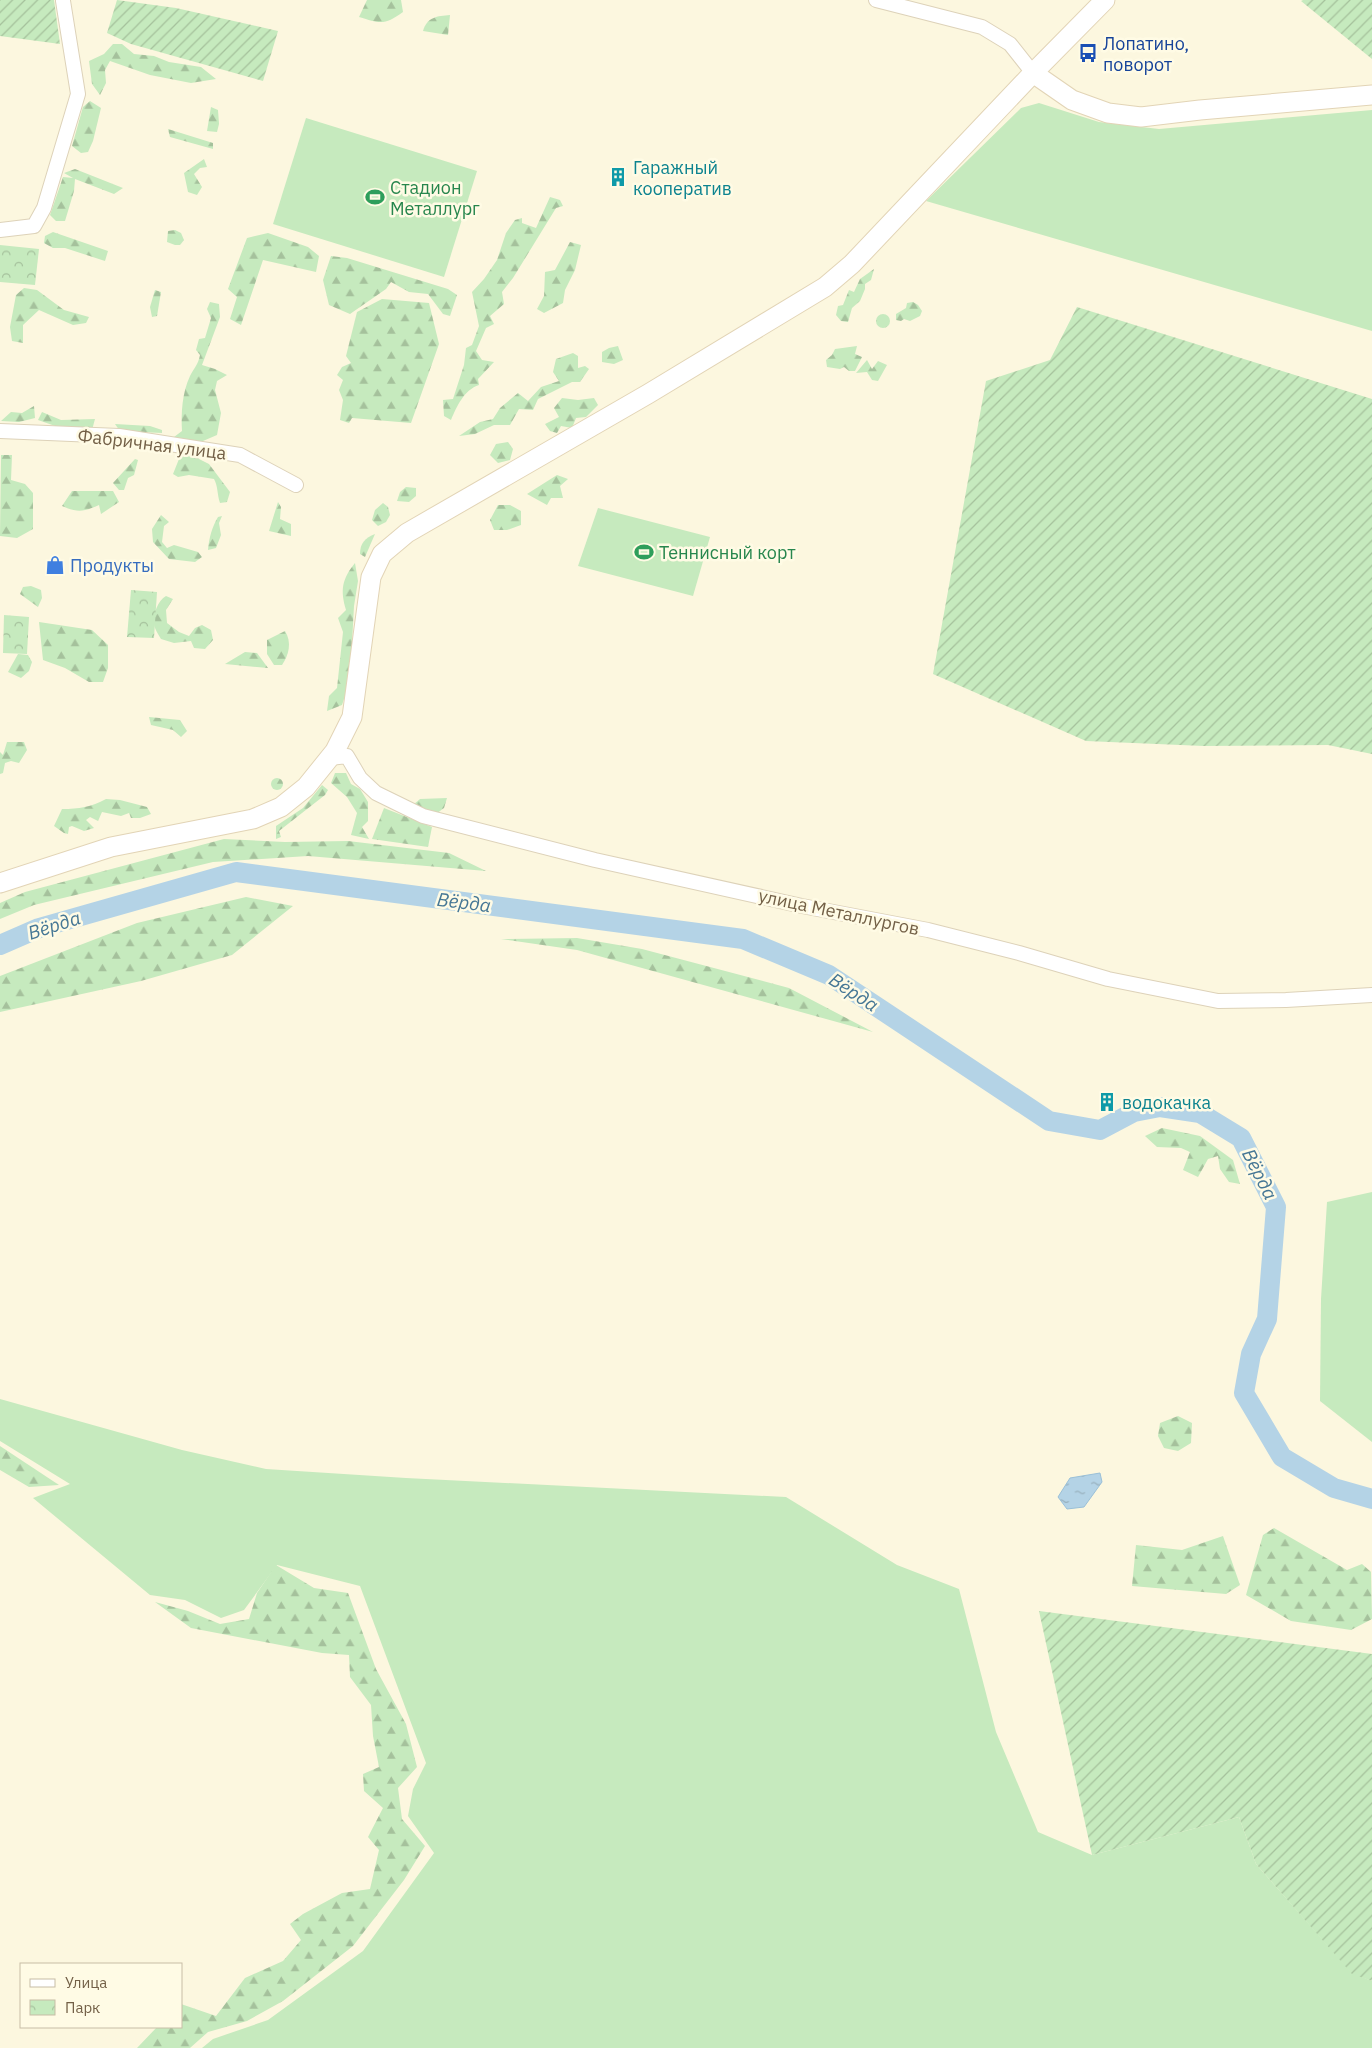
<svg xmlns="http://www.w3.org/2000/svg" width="1372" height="2048" viewBox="0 0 1372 2048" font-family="'IBM Plex Sans',sans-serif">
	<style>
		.grass { fill: #c6eabe }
		.forest { fill: url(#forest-firs) }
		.park { fill: url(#park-crowns) }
		.garden { fill: url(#garden-furrows) }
		.water { fill: url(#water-ripples); stroke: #9ac0d8 }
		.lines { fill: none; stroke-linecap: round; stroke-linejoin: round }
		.river { stroke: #b4d3e6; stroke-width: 20 }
		.street-casing { stroke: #ddd2b9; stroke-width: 16 }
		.secondary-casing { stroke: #e2d4b6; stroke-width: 21 }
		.street { stroke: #fff; stroke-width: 14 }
		.secondary { stroke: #fff; stroke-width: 19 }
		.labels { text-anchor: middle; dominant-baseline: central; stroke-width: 5; stroke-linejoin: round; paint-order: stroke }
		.transit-label { font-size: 18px; fill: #164399; stroke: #fffbe5; text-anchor: start }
		.culture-label { font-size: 18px; fill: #0d838f; stroke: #fffbe5; text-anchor: start }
		.leisure-label { font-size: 18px; fill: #27864d; stroke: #fffbe5; text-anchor: start }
		.street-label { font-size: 18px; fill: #736047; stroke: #fffbe5 }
		.shop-label { font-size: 18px; fill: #366cbe; stroke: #fffbe5; text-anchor: start }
		.water-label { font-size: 19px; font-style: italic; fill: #467795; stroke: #fffbe5 }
	</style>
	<defs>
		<pattern id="forest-firs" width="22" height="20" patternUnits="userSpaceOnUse" patternTransform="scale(1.25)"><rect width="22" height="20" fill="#c6eabe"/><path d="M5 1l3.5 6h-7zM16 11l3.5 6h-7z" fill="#a5c19c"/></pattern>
		<pattern id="park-crowns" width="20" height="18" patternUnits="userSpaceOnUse" patternTransform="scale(1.25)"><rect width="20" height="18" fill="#c6eabe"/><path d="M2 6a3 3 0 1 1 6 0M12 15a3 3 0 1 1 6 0" fill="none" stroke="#a5c19c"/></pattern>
		<pattern id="garden-furrows" width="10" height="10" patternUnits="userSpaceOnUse" patternTransform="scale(1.25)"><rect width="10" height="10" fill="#c6eabe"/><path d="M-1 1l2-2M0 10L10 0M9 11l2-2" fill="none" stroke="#a5c19c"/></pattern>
		<pattern id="water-ripples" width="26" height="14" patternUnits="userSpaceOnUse" patternTransform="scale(1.25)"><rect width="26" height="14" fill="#b4d3e6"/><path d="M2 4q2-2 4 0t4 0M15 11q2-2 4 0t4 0" fill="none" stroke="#97afbc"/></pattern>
	</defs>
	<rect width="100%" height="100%" fill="#fcf7df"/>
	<g class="grass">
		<path d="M1039 103 1099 122 1159 129 1372 110V331L926 201 1021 108Z"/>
		<path d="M306 118 477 171 444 277 273 224Z"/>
		<path d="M598 508 710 537 693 596 578 566Z"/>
		<path d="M1372 1192V1442L1320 1401 1321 1299 1327 1202Z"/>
		<path d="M0 1399 182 1450 266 1469 406 1478 786 1497 897 1565 959 1589 996 1732 1038 1832 1092 1855 1239 1817 1256 1864 1352 1973 1372 1981V2048H202L213 2039 268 2020 363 1951 434 1853 408 1816 413 1789 426 1763 360 1586 277 1565 244 1610 221 1618 185 1600 150 1595 33 1498 70 1484 0 1441Z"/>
	</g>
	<g class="forest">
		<path d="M367 0H401L403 12C385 25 381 24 359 17Z"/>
		<path d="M450 15 448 35 423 31C427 17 437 16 450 15Z"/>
		<path d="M113 44H122L134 54 154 56 169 62 201 67 216 79 191 83 150 75 110 61 105 70 106 83 100 95 92 84 89 61 104 54Z"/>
		<path d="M90 101 101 108 93 141 88 152 81 153 72 146 83 107Z"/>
		<path d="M211 107 218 110 219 124 217 132 207 131Z"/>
		<path d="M168 129 213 143V149L170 137Z"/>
		<path d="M204 159 207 167 200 168 194 174 202 187 197 195 188 192 184 173Z"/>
		<path d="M75 169 123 188 114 194 75 179 74 191 65 221H56L50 215 63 177 73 178 64 173Z"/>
		<path d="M550 197 560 200 563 206 556 208 513 278 502 292 504 304 490 316 494 324 486 328 476 351 482 360 494 362 478 379 479 385C464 390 457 406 451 420L444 416 443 400 453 399 464 365 466 348 472 345 479 326 472 292 484 279 497 260 506 233 515 220 522 218V223L536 228Z"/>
		<path d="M175 230 181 233 184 240 180 245H175L167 242 168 231Z"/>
		<path d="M53 232 108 251 105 261 65 248H53L44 243 45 236Z"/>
		<path d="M268 233 308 247 319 256 316 272 263 260 241 325 230 319 237 297 228 289 247 238Z"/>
		<path d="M570 242 581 245 575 270 565 290 563 303 544 313 537 309 544 296 545 272 555 270Z"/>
		<path d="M331 256 347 258 448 289 457 295 450 316 443 314 428 294 409 292 391 282 386 289 350 314 329 305 323 280Z"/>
		<path d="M874 269 871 280 865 284V289L860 301 852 308 848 322 841 321 836 315 838 306 843 305 849 290 854 292 860 279Z"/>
		<path d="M24 288 37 290 64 310 89 317 86 323 73 325 39 310 23 325V343L12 341 10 327 16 295Z"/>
		<path d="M155 290 161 292 157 316 152 317 150 307Z"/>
		<path d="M382 299 429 303 439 344 411 423 352 418 349 423 340 420 343 400 339 390 343 380 337 375 342 367 351 363 346 356 357 312Z"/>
		<path d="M210 302 219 304 220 317 202 365 215 369 227 375 217 381 215 390 221 413 217 435 203 441 195 453 199 459 209 464 230 492 227 502 220 503C217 494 218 486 214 479L189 475 178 477 173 474 181 454 174 437 182 431C181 413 182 393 190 376 194 368 198 365 200 355L196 350 199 339 205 338 211 318 207 309Z"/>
		<path d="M913 302 918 305 922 311 920 316 910 321 904 319 901 321 896 320V314L906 308 907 303Z"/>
		<circle cx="883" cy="321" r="7"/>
		<path d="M618 346 623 360 614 364 602 362V352L609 348Z"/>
		<path d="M857 346 855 354 862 357 855 371H849L844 367 840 369 827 367 826 360 832 355 835 349Z"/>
		<path d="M573 353 578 356V368L585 366 589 369 580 382H572L538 399 533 410 519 409 510 425H494L475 434 459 436 480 422 493 419 500 408 518 393 528 401 541 387 559 381 553 372 556 359Z"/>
		<path d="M867 360 872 369 878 361 887 365 878 381 872 380 867 372 856 373Z"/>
		<path d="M562 398 578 400 594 398 598 405 586 417 576 418 572 428 561 426 557 433 550 431 545 424 559 417 554 408Z"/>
		<path d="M34 406 35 418 19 422 1 421 11 412 22 413Z"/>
		<path d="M42 412 61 420 95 419 92 430 58 427 38 420Z"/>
		<path d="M115 424 150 426 162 430V433L120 431Z"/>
		<path d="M508 442 513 449 510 460 498 463 490 455 496 444Z"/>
		<path d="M1 455H12L11 480 25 484 33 493V529L17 538 0 536Z"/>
		<path d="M135 459 138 460 134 475 128 478 124 490H119L113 483Z"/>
		<path d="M557 475 568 479 560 486 563 498H551L547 505 527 494Z"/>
		<path d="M406 487 416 488V496L409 502 397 501 400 492Z"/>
		<path d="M72 491H113L119 502 101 514 99 505C83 512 78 513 62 506Z"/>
		<path d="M278 502 281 507 280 519 291 524V536L269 531Z"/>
		<path d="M383 503 388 507 390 515 386 522 378 526 372 520 375 510Z"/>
		<path d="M498 505H510L521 511V525L507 530H494L490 520Z"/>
		<path d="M161 515 169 522 164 526 162 542 167 548 174 545 198 552 202 557 195 562 169 559 153 542 152 529Z"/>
		<path d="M222 516 219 523 221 535 216 548 208 550C209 538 212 527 218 517Z"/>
		<path d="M375 534 365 557 360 554C360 543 365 538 375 534Z"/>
		<path d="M355 563 358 581 354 606 350 681 342 705 327 711 329 696 337 688 343 632 338 618 346 610C340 590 342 579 355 563Z"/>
		<path d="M31 586 41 590 42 598 38 607 20 594 23 587Z"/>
		<path d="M166 596 173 599 166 610 167 623 179 632 189 636 195 628 202 625 211 630 213 640 205 649 194 648 191 641 174 643 161 639C158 634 154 628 154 623 153 614 158 600 166 596Z"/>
		<path d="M39 622 92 630 108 645V668L103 682H89L65 668 43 660Z"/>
		<path d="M285 631C292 642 289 655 282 665H274L267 654V640Z"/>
		<path d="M245 652 257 653 268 668 225 664Z"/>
		<path d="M18 654 28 655 32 662 29 671 21 678 8 672Z"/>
		<path d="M149 717 180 720 187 731 181 737 173 730 151 725Z"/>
		<path d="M7 742H24L27 750 19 763 11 761 5 763 3 773 0 774V752L3 755Z"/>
		<path d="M335 773H346L351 784 360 789 368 802V821L362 827 369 839 351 835 357 813 347 797 331 783Z"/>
		<circle cx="277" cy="784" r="6"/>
		<path d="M322 785 328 790 325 795 279 831 281 837 276 839V826L303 808Z"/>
		<path d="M447 798 444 808 436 814 413 805 420 799Z"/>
		<path d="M106 799 120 800 147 807 151 814 140 818H131L129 813 121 816 102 812 98 821 90 817 86 820 94 828 84 831 72 826 69 827 68 834 64 833 54 826 62 809C79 809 91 807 106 799Z"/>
		<path d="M384 808 432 827 428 847 372 839Z"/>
		<path d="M224 839 285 842 348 841 449 853 486 871 308 856 213 862 34 905 0 919V903L25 892Z"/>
		<path d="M246 897 293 906 232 955 141 981 0 1012V976L137 923Z"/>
		<path d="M577 938 642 949 789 988 873 1032 577 950 501 939Z"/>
		<path d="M1162 1128 1200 1136 1233 1160 1240 1184 1229 1182 1220 1169 1218 1156 1208 1159 1198 1177 1183 1170 1190 1152 1181 1148 1157 1147 1145 1136Z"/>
		<path d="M1178 1416 1192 1423 1191 1443 1178 1451 1164 1448 1158 1436 1160 1423Z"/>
		<path d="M0 1446 59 1485 29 1487 0 1470Z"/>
		<path d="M1274 1528 1347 1570 1362 1564 1371 1572 1372 1619 1351 1630 1291 1621 1246 1595 1263 1535Z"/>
		<path d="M1223 1536 1240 1585 1226 1594 1132 1586 1136 1545 1182 1550Z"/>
		<path d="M276 1565 314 1588 348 1593 376 1669 406 1724 417 1767 398 1788 402 1819 425 1846 404 1880 353 1946 283 2001 247 2021 208 2032 190 2048H137L157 2027H181V2004L216 2016 245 1978 283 1961 301 1940 290 1924 303 1914 342 1893 370 1889 379 1850 368 1837 383 1808 364 1791 363 1774 379 1767 373 1736 371 1705 350 1677 349 1655 322 1653 191 1628 155 1602 188 1611 220 1624 249 1619 257 1593Z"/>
	</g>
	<g class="park">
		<path d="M0 245 39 249 35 285 0 282Z"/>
		<path d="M131 590 157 592 154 638 127 637Z"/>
		<path d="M4 615 29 617 27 654 3 653Z"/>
	</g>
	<g class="garden">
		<path d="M0 0H54L60 44 0 36Z"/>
		<path d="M117 0 176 8 278 31 263 81 131 44 107 33Z"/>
		<path d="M1303 0H1372V59L1301 1Z"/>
		<path d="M1077 307 1372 399V754L1328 745 1204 746 1086 741 933 674 986 381 1050 360Z"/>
		<path d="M1039 1611 1372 1654V1981L1352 1974 1256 1864 1239 1817 1092 1855Z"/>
	</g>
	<path class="water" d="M1100 1473 1102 1482 1084 1507 1067 1509 1058 1497 1070 1478Z"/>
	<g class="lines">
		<path class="river" d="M0 945 39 928 236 872 743 939 829 975 1049 1121 1100 1130 1134 1112 1160 1107 1200 1113 1241 1138 1276 1207 1267 1319 1251 1354 1244 1393 1282 1457 1334 1488 1372 1499"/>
		<g class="street-casing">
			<g id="street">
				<path d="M876 0 982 27 1010 44 1033 73"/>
				<path d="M0 230 34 226 44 208 78 94 63 1"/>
				<path d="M0 431 119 436 240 455 296 485"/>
				<path d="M330 758 347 756 360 778 376 793 423 816 595 860 802 906 928 930 1019 953 1108 979 1218 1001 1286 1000 1372 995"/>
			</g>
		</g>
		<g class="secondary-casing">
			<g id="secondary">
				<path d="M1033 73 1072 100 1108 113 1141 117 1200 110 1372 95"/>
				<path d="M0 883 111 847 253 819 281 807 306 787 335 751 352 717 371 577 382 554 407 533 648 394 825 287 852 264 1033 73 1105 0"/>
			</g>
		</g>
		<use href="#street" class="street"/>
		<use href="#secondary" class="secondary"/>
	</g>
	<defs>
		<g id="bus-bare" transform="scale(1.5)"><path d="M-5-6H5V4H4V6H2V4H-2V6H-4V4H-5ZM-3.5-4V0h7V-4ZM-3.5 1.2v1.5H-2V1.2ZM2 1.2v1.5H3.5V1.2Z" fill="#1a4fb4" stroke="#fffbe5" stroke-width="2.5" paint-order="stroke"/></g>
		<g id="building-bare" transform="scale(1.5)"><path d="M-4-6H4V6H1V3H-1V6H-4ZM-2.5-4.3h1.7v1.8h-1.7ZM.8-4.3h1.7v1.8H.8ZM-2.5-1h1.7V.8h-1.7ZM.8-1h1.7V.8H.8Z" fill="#0f9aa8" stroke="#fffbe5" stroke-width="2.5" paint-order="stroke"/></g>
		<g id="stadium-bare" transform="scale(1.5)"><path d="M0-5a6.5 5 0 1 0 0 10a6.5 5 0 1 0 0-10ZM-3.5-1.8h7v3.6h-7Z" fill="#2e9e5b" stroke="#fffbe5" stroke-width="2.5" paint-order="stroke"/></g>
		<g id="shop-bare" transform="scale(1.5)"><path d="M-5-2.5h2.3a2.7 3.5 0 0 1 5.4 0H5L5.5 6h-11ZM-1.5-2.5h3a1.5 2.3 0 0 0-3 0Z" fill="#3f7fe0" stroke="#fffbe5" stroke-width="2.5" paint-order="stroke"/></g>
	</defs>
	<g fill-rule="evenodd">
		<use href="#bus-bare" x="1088" y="53"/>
		<use href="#building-bare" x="618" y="177"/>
		<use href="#stadium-bare" x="375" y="197"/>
		<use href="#stadium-bare" x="644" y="552"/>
		<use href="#shop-bare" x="55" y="565"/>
		<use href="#building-bare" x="1107" y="1102"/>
	</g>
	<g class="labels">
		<g class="transit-label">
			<text x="1103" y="43">Лопатино,<tspan x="1103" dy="21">поворот</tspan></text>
		</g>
		<g class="culture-label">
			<text x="633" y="167">Гаражный<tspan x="633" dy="21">кооператив</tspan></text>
			<text x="1122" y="1102">водокачка</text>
		</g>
		<g class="leisure-label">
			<text x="390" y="187">Стадион<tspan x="390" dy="21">Металлург</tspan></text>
			<text x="659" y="552">Теннисный корт</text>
		</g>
		<g class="street-label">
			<text transform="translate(152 444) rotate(7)">Фабричная улица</text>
			<text transform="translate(839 912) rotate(12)">улица Металлургов</text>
		</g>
		<g class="shop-label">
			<text x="70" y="565">Продукты</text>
		</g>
		<g class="water-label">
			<text transform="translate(464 902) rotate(7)">Вёрда</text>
			<text transform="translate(54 925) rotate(-18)">Вёрда</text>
			<text transform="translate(854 992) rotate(33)">Вёрда</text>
			<text transform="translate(1260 1174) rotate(63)">Вёрда</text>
		</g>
	</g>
	<rect x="20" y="1963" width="162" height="65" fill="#fffbe5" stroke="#c7bda6"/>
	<rect x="30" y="1979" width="25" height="8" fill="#ffffff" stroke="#c7bda6"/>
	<text x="65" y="1988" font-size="15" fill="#736047">Улица</text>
	<rect x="30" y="2000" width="25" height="15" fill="url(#park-crowns)" stroke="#c7bda6"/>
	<text x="65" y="2013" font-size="15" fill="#736047">Парк</text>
</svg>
